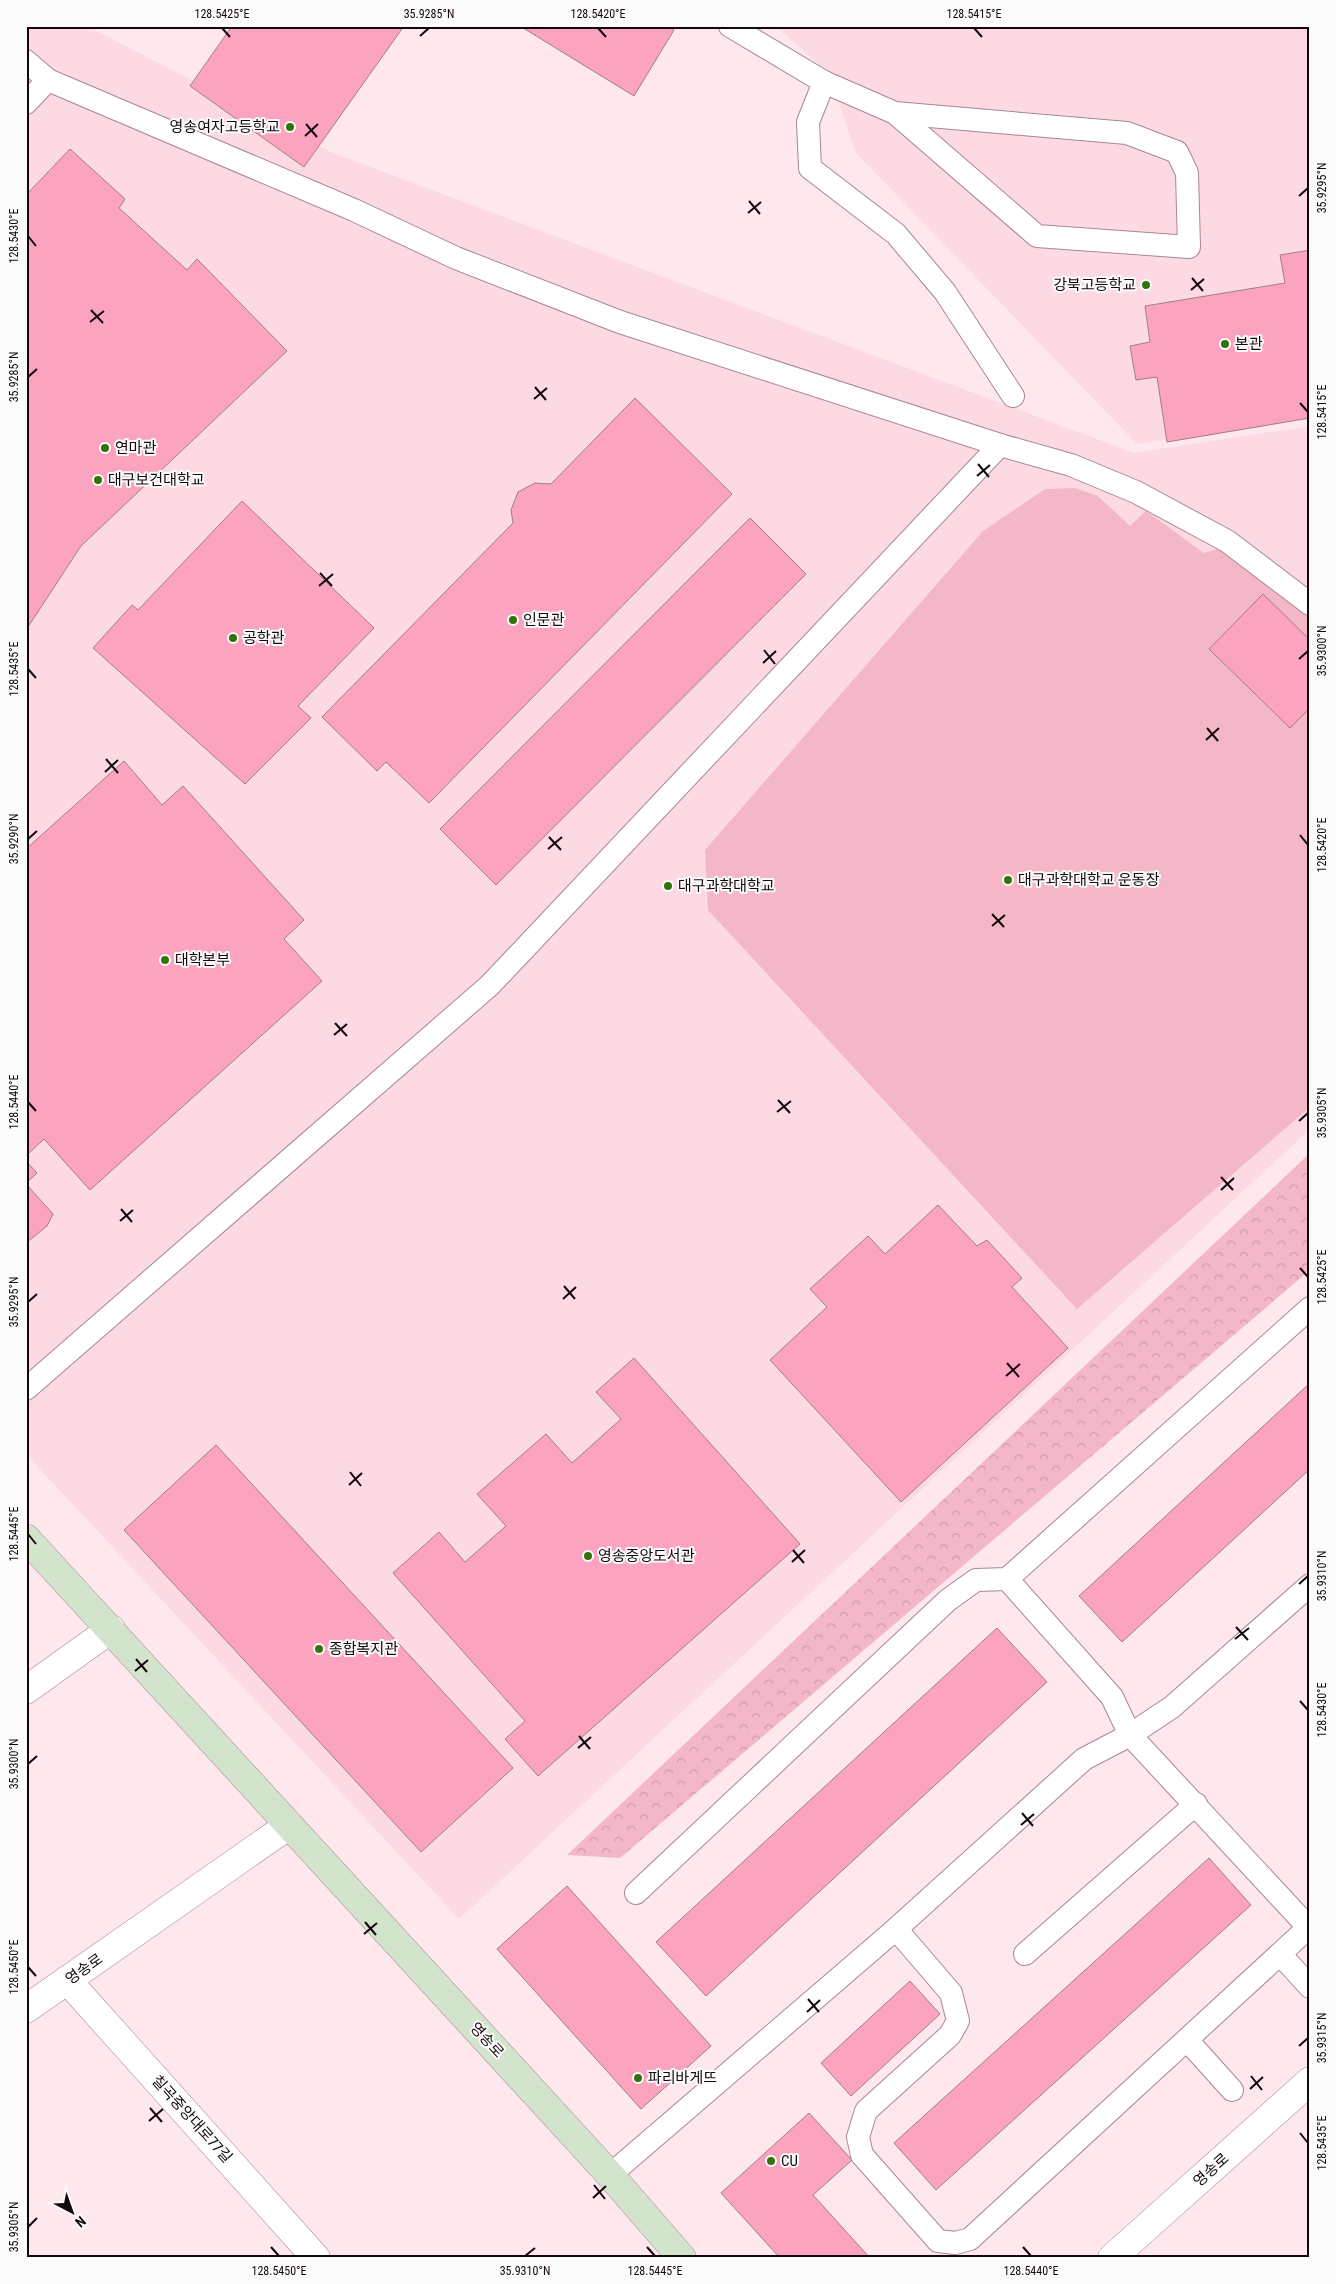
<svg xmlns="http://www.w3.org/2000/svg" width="1336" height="2284" viewBox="0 0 1336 2284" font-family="'Roboto Condensed','Noto Sans KR',sans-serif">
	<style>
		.built { fill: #fdd9e3 }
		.forest { fill: url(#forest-crowns) }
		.pitch { fill: #f4b7c8 }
		.building { fill: #fca4bf; stroke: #9f7e87 }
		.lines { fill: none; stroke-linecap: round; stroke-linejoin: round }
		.service-casing { stroke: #a98791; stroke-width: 24 }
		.minor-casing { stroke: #a98791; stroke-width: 29 }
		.secondary-casing { stroke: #a98791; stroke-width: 29 }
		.service { stroke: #fff; stroke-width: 22 }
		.minor { stroke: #fff; stroke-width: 28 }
		.secondary { stroke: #d3e4cc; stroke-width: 28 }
		.ticks { fill: none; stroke: #13080b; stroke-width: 2 }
		.poi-dot { fill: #33730e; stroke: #fbfbfb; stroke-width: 2 }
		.labels { text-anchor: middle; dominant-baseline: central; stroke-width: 4; stroke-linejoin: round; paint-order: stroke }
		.poi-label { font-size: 15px; fill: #13080b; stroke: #fbfbfb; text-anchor: start }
		.street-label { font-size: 15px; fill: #13080b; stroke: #fbfbfb }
		.neatline { fill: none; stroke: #13080b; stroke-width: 2 }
		.ticks-label { font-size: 12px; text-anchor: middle; fill: #13080b }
	</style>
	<defs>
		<pattern id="forest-crowns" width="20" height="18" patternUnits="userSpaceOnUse" patternTransform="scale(1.25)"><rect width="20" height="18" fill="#f4b7c8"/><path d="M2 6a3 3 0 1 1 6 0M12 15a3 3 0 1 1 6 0" fill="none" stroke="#d09caa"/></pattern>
	</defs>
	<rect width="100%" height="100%" fill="#fee7ed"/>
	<g class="built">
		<path d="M26 26H87L333 153 1134 453 1310 426V1129L459 1919 26 1454Z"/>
		<path d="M776 26H1310V416L1137 444 856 153 829 73Z"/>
	</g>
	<path class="forest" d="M1310 1153V1270L620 1858 567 1855Z"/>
	<path class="pitch" d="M1075 488 1098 496 1130 526 1146 511 1204 553 1217 549 1242 563 1310 617V1107L1077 1309 708 910 705 850 983 531 1045 489Z"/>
	<g class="building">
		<path d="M232 26H404L304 167 190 86Z"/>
		<path d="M520 26H668L674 30 634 96Z"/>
		<path d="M70 149 125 199 119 208 187 270 197 259 287 351 81 546 26 630V195Z"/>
		<path d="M1310 250V418L1167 442 1157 377 1136 380 1130 346 1150 342 1145 306 1285 283 1280 255Z"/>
		<path d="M635 398 732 494 429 803 386 762 377 771 322 717 513 523 511 510 518 492 535 483 551 484Z"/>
		<path d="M242 501 374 628 298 706 311 718 245 784 93 648 132 605 138 610Z"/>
		<path d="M750 518 806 574 496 885 440 829Z"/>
		<path d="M1263 594 1310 640V708L1290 728 1209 649Z"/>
		<path d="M124 761 162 805 183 786 304 920 284 939 322 981 90 1190 44 1139 29 1153 26 1150V849Z"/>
		<path d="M26 1161 37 1173 26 1183Z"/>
		<path d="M26 1184 53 1214 47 1226 26 1243Z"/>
		<path d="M938 1205 977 1246 987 1240 1022 1278 1012 1287 1068 1348 901 1502 770 1360 827 1307 810 1289 868 1236 885 1254Z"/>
		<path d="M634 1358 800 1544 538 1776 505 1739 525 1721 393 1573 439 1532 465 1562 506 1526 477 1494 546 1434 572 1463 621 1419 596 1392Z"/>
		<path d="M1310 1383V1469L1122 1642 1079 1596Z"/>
		<path d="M216 1445 513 1768 421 1852 124 1530Z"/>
		<path d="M997 1628 1047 1682 706 1996 656 1942Z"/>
		<path d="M1209 1858 1251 1905 936 2190 894 2143Z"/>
		<path d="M567 1886 711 2046 641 2109 497 1949Z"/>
		<path d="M910 1981 940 2014 851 2096 821 2063Z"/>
		<path d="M809 2113 852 2160 813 2195 870 2258H780L721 2193Z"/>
	</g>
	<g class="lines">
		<g class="service-casing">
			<g id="service">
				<path d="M730 26 824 82 808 122 810 168 896 234 945 292 1013 396"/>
				<path d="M26 61 48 80 354 210 456 258 620 322 1000 445 490 985 26 1389"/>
				<path d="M824 82 895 113 1127 133 1177 152 1187 173 1189 247 1037 236 895 113"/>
				<path d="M26 103 48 80"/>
				<path d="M1000 445 1071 465 1136 492 1227 541 1310 604"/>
				<path d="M1007 1579 1112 1697 1130 1735 1310 1929"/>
				<path d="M636 1893 948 1600 976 1580 1007 1579 1310 1308"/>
				<path d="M896 1929 951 1993 958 2021 950 2035 866 2111 858 2137 862 2155 938 2241 955 2243 970 2239 1308 1928"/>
				<path d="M1025 1954 1196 1804"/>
				<path d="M1280 1954 1310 1987"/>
				<path d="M1187 2040 1232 2090"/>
				<path d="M610 2175 896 1929 1084 1759 1130 1735 1172 1707 1310 1585"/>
			</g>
		</g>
		<g class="minor-casing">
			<g id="minor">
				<path d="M26 1690 111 1629"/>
				<path d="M67 1980 316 2258"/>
				<path d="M26 2009 289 1825"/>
				<path d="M1112 2258 1310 2081"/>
			</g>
		</g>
		<g class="secondary-casing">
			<path id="secondary" d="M26 1538 610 2175 682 2258"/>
		</g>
		<use href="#service" class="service"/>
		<use href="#minor" class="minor"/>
		<use href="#secondary" class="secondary"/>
	</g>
	<path class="ticks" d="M222 28 230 37M598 28 606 37M974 28 982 37M420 36 429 28M306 124 317 137M305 136 318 124M1299 196 1308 188M749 201 760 214M748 213 761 202M28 236 36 246M1192 278 1203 291M1191 290 1204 279M91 310 103 323M90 322 104 311M28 377 37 369M535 387 546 400M534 399 547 388M1300 403 1308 412M978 464 989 477M977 476 990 465M320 573 332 586M319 586 333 574M764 650 775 664M1299 659 1308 651M763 663 776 651M28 669 36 678M1207 728 1218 741M1206 740 1219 728M106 759 118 773M105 772 118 760M1300 835 1308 845M549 837 561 850M28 839 37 831M548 849 562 837M992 914 1004 927M992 926 1005 915M335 1023 347 1036M334 1035 347 1024M778 1100 790 1113M28 1102 36 1111M777 1112 791 1101M1299 1121 1308 1113M1221 1177 1233 1190M1221 1190 1234 1178M121 1209 132 1222M120 1221 133 1210M1300 1268 1308 1277M564 1286 575 1299M563 1299 576 1287M28 1302 37 1294M1007 1363 1019 1377M1006 1376 1020 1364M350 1472 361 1486M349 1485 362 1473M28 1534 36 1544M793 1550 804 1563M792 1562 805 1550M1299 1584 1308 1576M1236 1627 1248 1640M1235 1639 1249 1628M136 1659 147 1672M135 1671 148 1660M1300 1701 1308 1710M579 1736 590 1749M578 1748 591 1737M28 1764 37 1756M1022 1813 1033 1826M1021 1825 1034 1814M365 1922 376 1935M364 1934 377 1923M28 1967 36 1976M808 1999 819 2012M807 2012 820 2000M1299 2046 1308 2038M1251 2076 1262 2090M1250 2089 1263 2077M150 2108 162 2122M149 2121 163 2109M1300 2133 1308 2143M594 2185 605 2199M593 2198 606 2186M28 2227 37 2218M271 2247 279 2256M647 2247 655 2256M1023 2247 1031 2256M525 2256 535 2248"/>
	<g class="poi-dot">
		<circle cx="290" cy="127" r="5"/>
		<circle cx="1146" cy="285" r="5"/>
		<circle cx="1225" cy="344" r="5"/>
		<circle cx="105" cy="448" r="5"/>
		<circle cx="98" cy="480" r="5"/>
		<circle cx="513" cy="620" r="5"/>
		<circle cx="233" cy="638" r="5"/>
		<circle cx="1008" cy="880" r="5"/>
		<circle cx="668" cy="886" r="5"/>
		<circle cx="165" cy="960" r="5"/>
		<circle cx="588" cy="1556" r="5"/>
		<circle cx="319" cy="1649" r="5"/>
		<circle cx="638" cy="2078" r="5"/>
		<circle cx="771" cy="2161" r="5"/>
	</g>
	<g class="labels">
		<g class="poi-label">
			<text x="280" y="127" text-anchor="end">영송여자고등학교</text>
			<text x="1136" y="285" text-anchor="end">강북고등학교</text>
			<text x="1235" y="344">본관</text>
			<text x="115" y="448">연마관</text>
			<text x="108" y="480">대구보건대학교</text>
			<text x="523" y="620">인문관</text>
			<text x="243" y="638">공학관</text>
			<text x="1018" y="880">대구과학대학교 운동장</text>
			<text x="678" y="886">대구과학대학교</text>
			<text x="175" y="960">대학본부</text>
			<text x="598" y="1556">영송중앙도서관</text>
			<text x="329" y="1649">종합복지관</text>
			<text x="648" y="2078">파리바게뜨</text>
			<text x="781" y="2161">CU</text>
		</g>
		<g class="street-label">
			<text transform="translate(84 1969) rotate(-35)">영송로</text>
			<text transform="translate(487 2040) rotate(47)">영송로</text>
			<text transform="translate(192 2119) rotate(48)">칠곡중앙대로77길</text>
			<text transform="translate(1211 2170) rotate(-42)">영송로</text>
		</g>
	</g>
	<rect width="1336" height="2284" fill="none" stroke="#fbfbfb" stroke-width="55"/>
	<g transform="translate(72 2212) rotate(139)" stroke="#fbfbfb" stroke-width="4" paint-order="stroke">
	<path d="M0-4L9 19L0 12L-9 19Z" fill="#13080b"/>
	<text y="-8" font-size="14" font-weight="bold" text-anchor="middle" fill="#13080b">N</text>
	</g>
	<rect x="28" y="28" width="1280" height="2228" class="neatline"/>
	<g class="ticks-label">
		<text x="222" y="18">128.5425°E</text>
		<text x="429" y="18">35.9285°N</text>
		<text x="598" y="18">128.5420°E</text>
		<text x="974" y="18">128.5415°E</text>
		<text transform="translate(1322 188) rotate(-90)" y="4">35.9295°N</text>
		<text transform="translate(14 236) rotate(-90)" y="4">128.5430°E</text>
		<text transform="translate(14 377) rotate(-90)" y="4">35.9285°N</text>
		<text transform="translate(1322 412) rotate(-90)" y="4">128.5415°E</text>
		<text transform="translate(1322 651) rotate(-90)" y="4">35.9300°N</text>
		<text transform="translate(14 669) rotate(-90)" y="4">128.5435°E</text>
		<text transform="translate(14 839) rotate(-90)" y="4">35.9290°N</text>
		<text transform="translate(1322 845) rotate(-90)" y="4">128.5420°E</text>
		<text transform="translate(14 1102) rotate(-90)" y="4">128.5440°E</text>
		<text transform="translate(1322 1113) rotate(-90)" y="4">35.9305°N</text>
		<text transform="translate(1322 1277) rotate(-90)" y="4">128.5425°E</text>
		<text transform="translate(14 1302) rotate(-90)" y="4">35.9295°N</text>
		<text transform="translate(14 1534) rotate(-90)" y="4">128.5445°E</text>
		<text transform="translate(1322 1576) rotate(-90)" y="4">35.9310°N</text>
		<text transform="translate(1322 1710) rotate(-90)" y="4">128.5430°E</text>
		<text transform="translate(14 1764) rotate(-90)" y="4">35.9300°N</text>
		<text transform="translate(14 1967) rotate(-90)" y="4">128.5450°E</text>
		<text transform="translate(1322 2038) rotate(-90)" y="4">35.9315°N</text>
		<text transform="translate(1322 2143) rotate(-90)" y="4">128.5435°E</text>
		<text transform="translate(14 2227) rotate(-90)" y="4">35.9305°N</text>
		<text x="279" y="2275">128.5450°E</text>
		<text x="525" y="2275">35.9310°N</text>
		<text x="655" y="2275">128.5445°E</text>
		<text x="1031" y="2275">128.5440°E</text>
	</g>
</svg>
